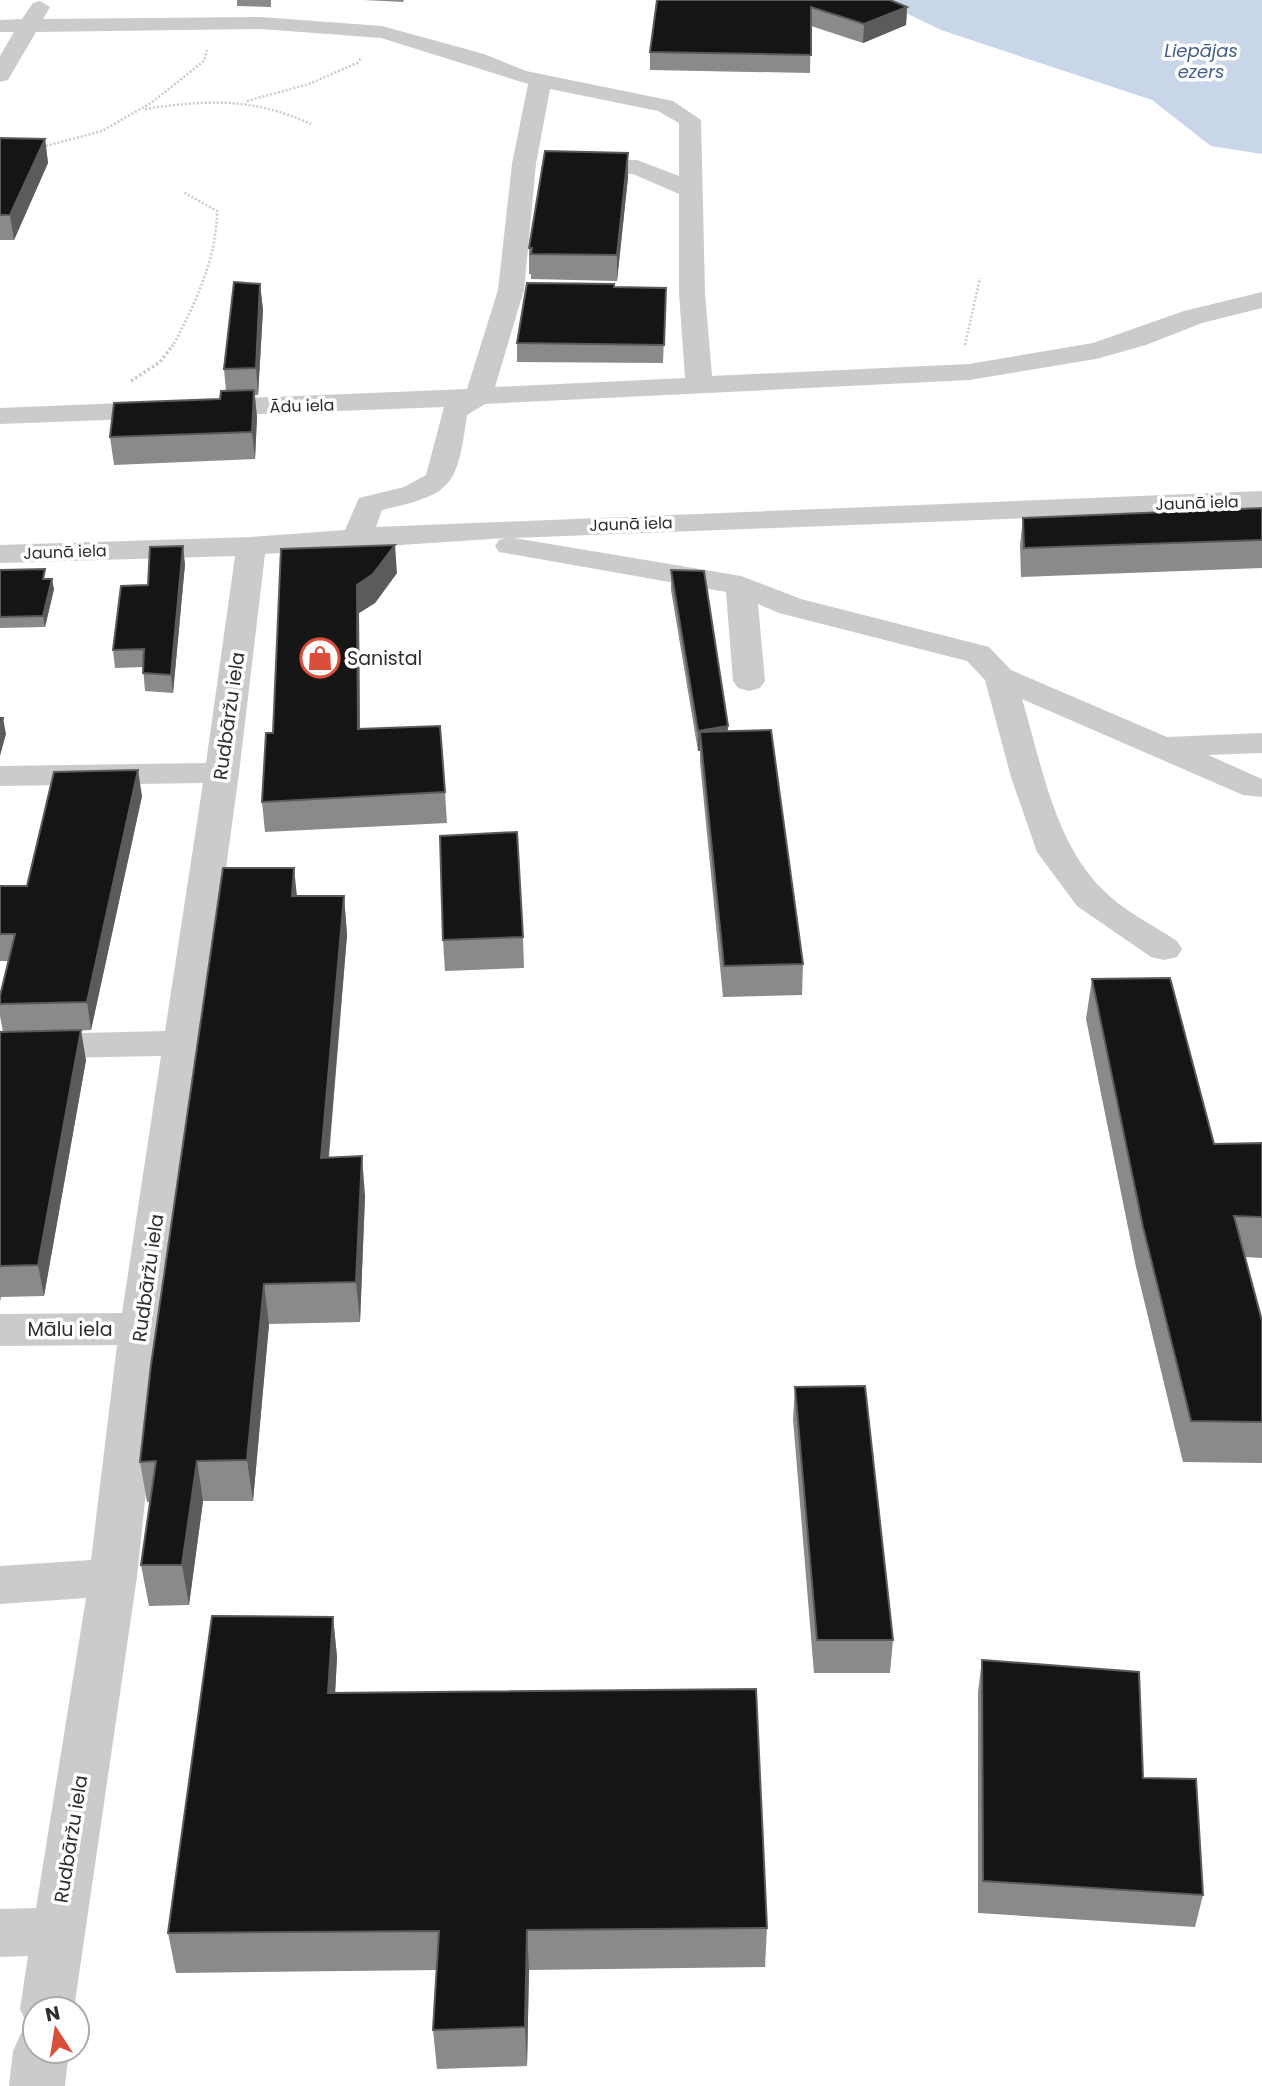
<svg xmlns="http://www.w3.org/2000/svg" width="1262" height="2086" viewBox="0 0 1262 2086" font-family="Poppins,sans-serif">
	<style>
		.water { fill: #c9d6e9 }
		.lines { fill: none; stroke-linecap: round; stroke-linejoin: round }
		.path-far1 { stroke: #cbcbcb; stroke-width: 2.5; stroke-dasharray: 2 2; stroke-linecap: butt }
		.path { stroke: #cbcbcb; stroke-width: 3.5; stroke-dasharray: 2.5 2.5; stroke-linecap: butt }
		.minor { fill: #cbcbcb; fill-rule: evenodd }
		.wall { fill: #8a8a8a }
		.shaded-wall { fill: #5b5b5b }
		.building { fill: #151515; stroke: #5b5b5b; stroke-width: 2 }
		.labels { text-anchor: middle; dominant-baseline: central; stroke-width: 7; stroke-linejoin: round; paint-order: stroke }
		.far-street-label { font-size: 16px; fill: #2e2e2e; stroke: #fff }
		.far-water-label { font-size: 18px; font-style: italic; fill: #415f8b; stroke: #fff }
		.poi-label { font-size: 19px; fill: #2e2e2e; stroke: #fff; text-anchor: start }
		.street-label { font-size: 19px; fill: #2e2e2e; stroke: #fff }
	</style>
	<rect width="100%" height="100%" fill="#fff"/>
	<path class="water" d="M879 0H1262V154L1211 146 1152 100 941 30Z"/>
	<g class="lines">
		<g class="path-far1">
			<path d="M247 101 309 84 357 63 362 57"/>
			<path d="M145 109C208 100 251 97 311 124"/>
			<path d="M42 147 102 131 151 103 204 61 207 50"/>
			<path d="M965 345 980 278"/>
			<path d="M172 347C194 307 217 258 217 211L183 192"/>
		</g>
		<path class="path" d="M131 381 160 362 173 345"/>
		<path class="minor" d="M40 1 50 7 43 19 261 17 382 26 484 54 526 71 673 101 701 120 705 293 712 376 969 364 1093 343 1184 311 1262 292V308L1202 323 1146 345 1096 359 969 380 485 404 467 415C457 487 453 494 382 510L376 527 1262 491V509L514 538 741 576 801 599 989 647 1011 670 1167 737 1262 733V753L1208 755 1262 779V797L1243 795 1022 699C1041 762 1054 841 1102 889 1122 910 1153 925 1177 941L1182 949 1177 957 1164 960 1151 957 1077 906 1037 852 1011 777 985 680 967 661 779 613 758 604 765 681 760 688 749 691 738 688 733 681 726 592 499 552 495 546 499 540 506 538 265 554 239 773 163 1329 137 1577 74 2009H35V2051H69L65 2086H9L13 2051 21 2033 32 2029 28 2027 20 2009 28 1956 0 1957V1909L36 1908 86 1598 0 1604V1566L91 1560 117 1345 0 1346V1314L122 1313 161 1056 0 1059V1035L165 1031 203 783 0 786V766L206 763 235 556 0 563V545L251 537 345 530 359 498 404 487 426 475 444 407 0 424V408L467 389 498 290 512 164 528 84 381 38 261 29 36 32 8 80 0 82V56L14 32H0V20L22 19 33 3ZM550 89 658 111 679 123V176L637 160 577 159 569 161 565 166 569 171 577 173 633 174 679 194V293L685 378 495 387 524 290 536 164Z"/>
	</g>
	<g class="wall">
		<path d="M237 0H271V7L237 6Z"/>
		<path d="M364 0H404L403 2Z"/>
		<path d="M657 0 907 7 906 25 863 43 811 26 810 73 650 70V52Z"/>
		<path d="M0 138 45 139 48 163 14 240H0Z"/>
		<path d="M628 177 617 281 531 279V274H529V248Z"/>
		<path d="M260 284 263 310 258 395H255L257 417 255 459 114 465 110 437 220 399 226 391 224 369Z"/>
		<path d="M615 287 666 288 663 363 517 362V343Z"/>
		<path d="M1262 508V568L1021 577 1020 546 1023 518Z"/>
		<path d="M281 549 397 573 375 603 359 613 360 729 445 792 447 823 265 832 262 802 273 733Z"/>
		<path d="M185 564 173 693 145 691 143 667 115 668 113 650 148 585Z"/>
		<path d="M0 570 47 579 54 589 45 627 0 628Z"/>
		<path d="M671 570 728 731 803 964 802 995 723 997 700 762V751H698L671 590Z"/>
		<path d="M142 796 91 1030 71 1031 86 1060 44 1296 1 1297 0 1302V1032H3L0 1016V996L8 961H0V886H27Z"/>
		<path d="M297 896H344L347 935 329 1158 365 1196 360 1322 269 1324 253 1501H203L189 1605 149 1606 141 1565 151 1502H147L140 1462Z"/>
		<path d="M523 937 524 968 445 971 443 940Z"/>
		<path d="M1092 979 1214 1144 1262 1143V1258L1245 1257 1262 1321V1463L1183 1462 1136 1267 1086 1019Z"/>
		<path d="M795 1387 893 1640 890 1673H814L793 1419Z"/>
		<path d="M333 1617 337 1657 335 1693 767 1928 765 1967 529 1970 527 2066 437 2069 433 2030 437 1970 176 1973 168 1933Z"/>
		<path d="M982 1660 1143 1778 1203 1895 1195 1927 978 1913V1692Z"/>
	</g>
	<g class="shaded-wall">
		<path d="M907 7 906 25 863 43 864 24Z"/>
		<path d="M45 139 48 163 14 240 10 215Z"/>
		<path d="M628 153V177L617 281V255Z"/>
		<path d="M260 284 263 310 258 395 256 368Z"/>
		<path d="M254 390 257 417 255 459 252 432Z"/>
		<path d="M395 545 397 573 375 603 359 613 360 759 358 729 357 585Z"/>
		<path d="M183 546 185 564 173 693 171 675Z"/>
		<path d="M52 579 54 589 45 627 43 616Z"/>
		<path d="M3 718 6 734 0 756V728Z"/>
		<path d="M728 726 727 746 700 732V751H698V731Z"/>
		<path d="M138 770 142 796 91 1030 87 1002Z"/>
		<path d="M294 868 298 906 292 896Z"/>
		<path d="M344 896 347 935 325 1198 321 1158Z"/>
		<path d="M81 1030 86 1060 44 1296 38 1265Z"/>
		<path d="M362 1156 365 1196 360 1322 356 1282Z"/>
		<path d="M264 1284 269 1324 253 1501 247 1460Z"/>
		<path d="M197 1461 203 1501 189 1605 182 1565Z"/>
		<path d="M333 1617 337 1657 333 1733 328 1693Z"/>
		<path d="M527 1930 529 1970 527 2066 525 2027Z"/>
	</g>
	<g class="building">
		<path d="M657 0H890L907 7 864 24 811 7V55L650 52Z"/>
		<path d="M0 138 45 139 10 215H0Z"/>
		<path d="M545 151 628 153 617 255 531 254 532 248H529Z"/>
		<path d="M234 282 260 284 256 368 224 369Z"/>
		<path d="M527 283 614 284V287L666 288 664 345 517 343Z"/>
		<path d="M254 390 252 432 110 437 114 403 220 399 221 391Z"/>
		<path d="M1262 508V540L1024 548 1023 518Z"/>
		<path d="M395 545 373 574 357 585 358 729 440 726 445 792 262 802 266 733H273L281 549Z"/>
		<path d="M183 546 171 675 143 673 144 649 113 650 121 586 148 585 150 547Z"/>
		<path d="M45 569 43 579H52L43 616 0 617V570Z"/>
		<path d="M671 570 704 571 728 726 698 731Z"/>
		<path d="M0 718H3L0 728Z"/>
		<path d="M771 730 803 964 724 966 700 732Z"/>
		<path d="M138 770 87 1002 0 1004V996L15 934H0V886H27L54 772Z"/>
		<path d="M517 832 523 937 443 940 440 836Z"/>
		<path d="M223 868H294L292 896H344L321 1158 362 1156 356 1282 264 1284 247 1460 197 1461 182 1565H141L156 1461 140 1462 151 1365Z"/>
		<path d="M1170 978 1214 1144 1262 1143V1217L1234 1216 1262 1321V1422L1191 1421 1143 1227 1092 979Z"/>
		<path d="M81 1030 38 1265 0 1266V1032Z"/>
		<path d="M865 1386 893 1640H817L795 1387Z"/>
		<path d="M212 1616 333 1617 328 1693 756 1689 767 1928 527 1930 525 2027 433 2030 439 1931 168 1933Z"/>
		<path d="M982 1660 1139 1672 1143 1778 1196 1779 1203 1895 983 1881Z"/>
	</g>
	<defs>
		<g id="shop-ring" transform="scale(2.0125)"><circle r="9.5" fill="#fff" stroke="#db4e3a" stroke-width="1.5"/><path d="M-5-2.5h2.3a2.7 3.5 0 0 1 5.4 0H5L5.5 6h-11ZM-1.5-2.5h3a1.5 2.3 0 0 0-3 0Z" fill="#db4e3a"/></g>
	</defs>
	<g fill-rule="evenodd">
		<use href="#shop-ring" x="320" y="658"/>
	</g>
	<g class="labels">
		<g class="far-street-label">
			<text transform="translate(302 406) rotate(-2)">Ādu iela</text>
			<text transform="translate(1197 503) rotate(-2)">Jaunā iela</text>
			<text transform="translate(631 524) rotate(-2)">Jaunā iela</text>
			<text transform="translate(65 552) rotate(-2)">Jaunā iela</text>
		</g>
		<g class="far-water-label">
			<text x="1201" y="50">Liepājas<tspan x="1201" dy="21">ezers</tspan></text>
		</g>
		<g class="poi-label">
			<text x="347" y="658">Sanistal</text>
		</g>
		<g class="street-label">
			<text transform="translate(229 716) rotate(-82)">Rudbāržu iela</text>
			<text transform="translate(148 1278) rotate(-82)">Rudbāržu iela</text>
			<text x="70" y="1329">Mālu iela</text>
			<text transform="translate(71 1839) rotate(-81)">Rudbāržu iela</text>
		</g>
	</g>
	<g transform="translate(56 2030) rotate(348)"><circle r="33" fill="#ffffff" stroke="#ababab" stroke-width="2"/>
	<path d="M0-5L12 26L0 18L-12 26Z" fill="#db4e3a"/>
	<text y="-10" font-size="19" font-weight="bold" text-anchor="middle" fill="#2e2e2e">N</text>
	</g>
</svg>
